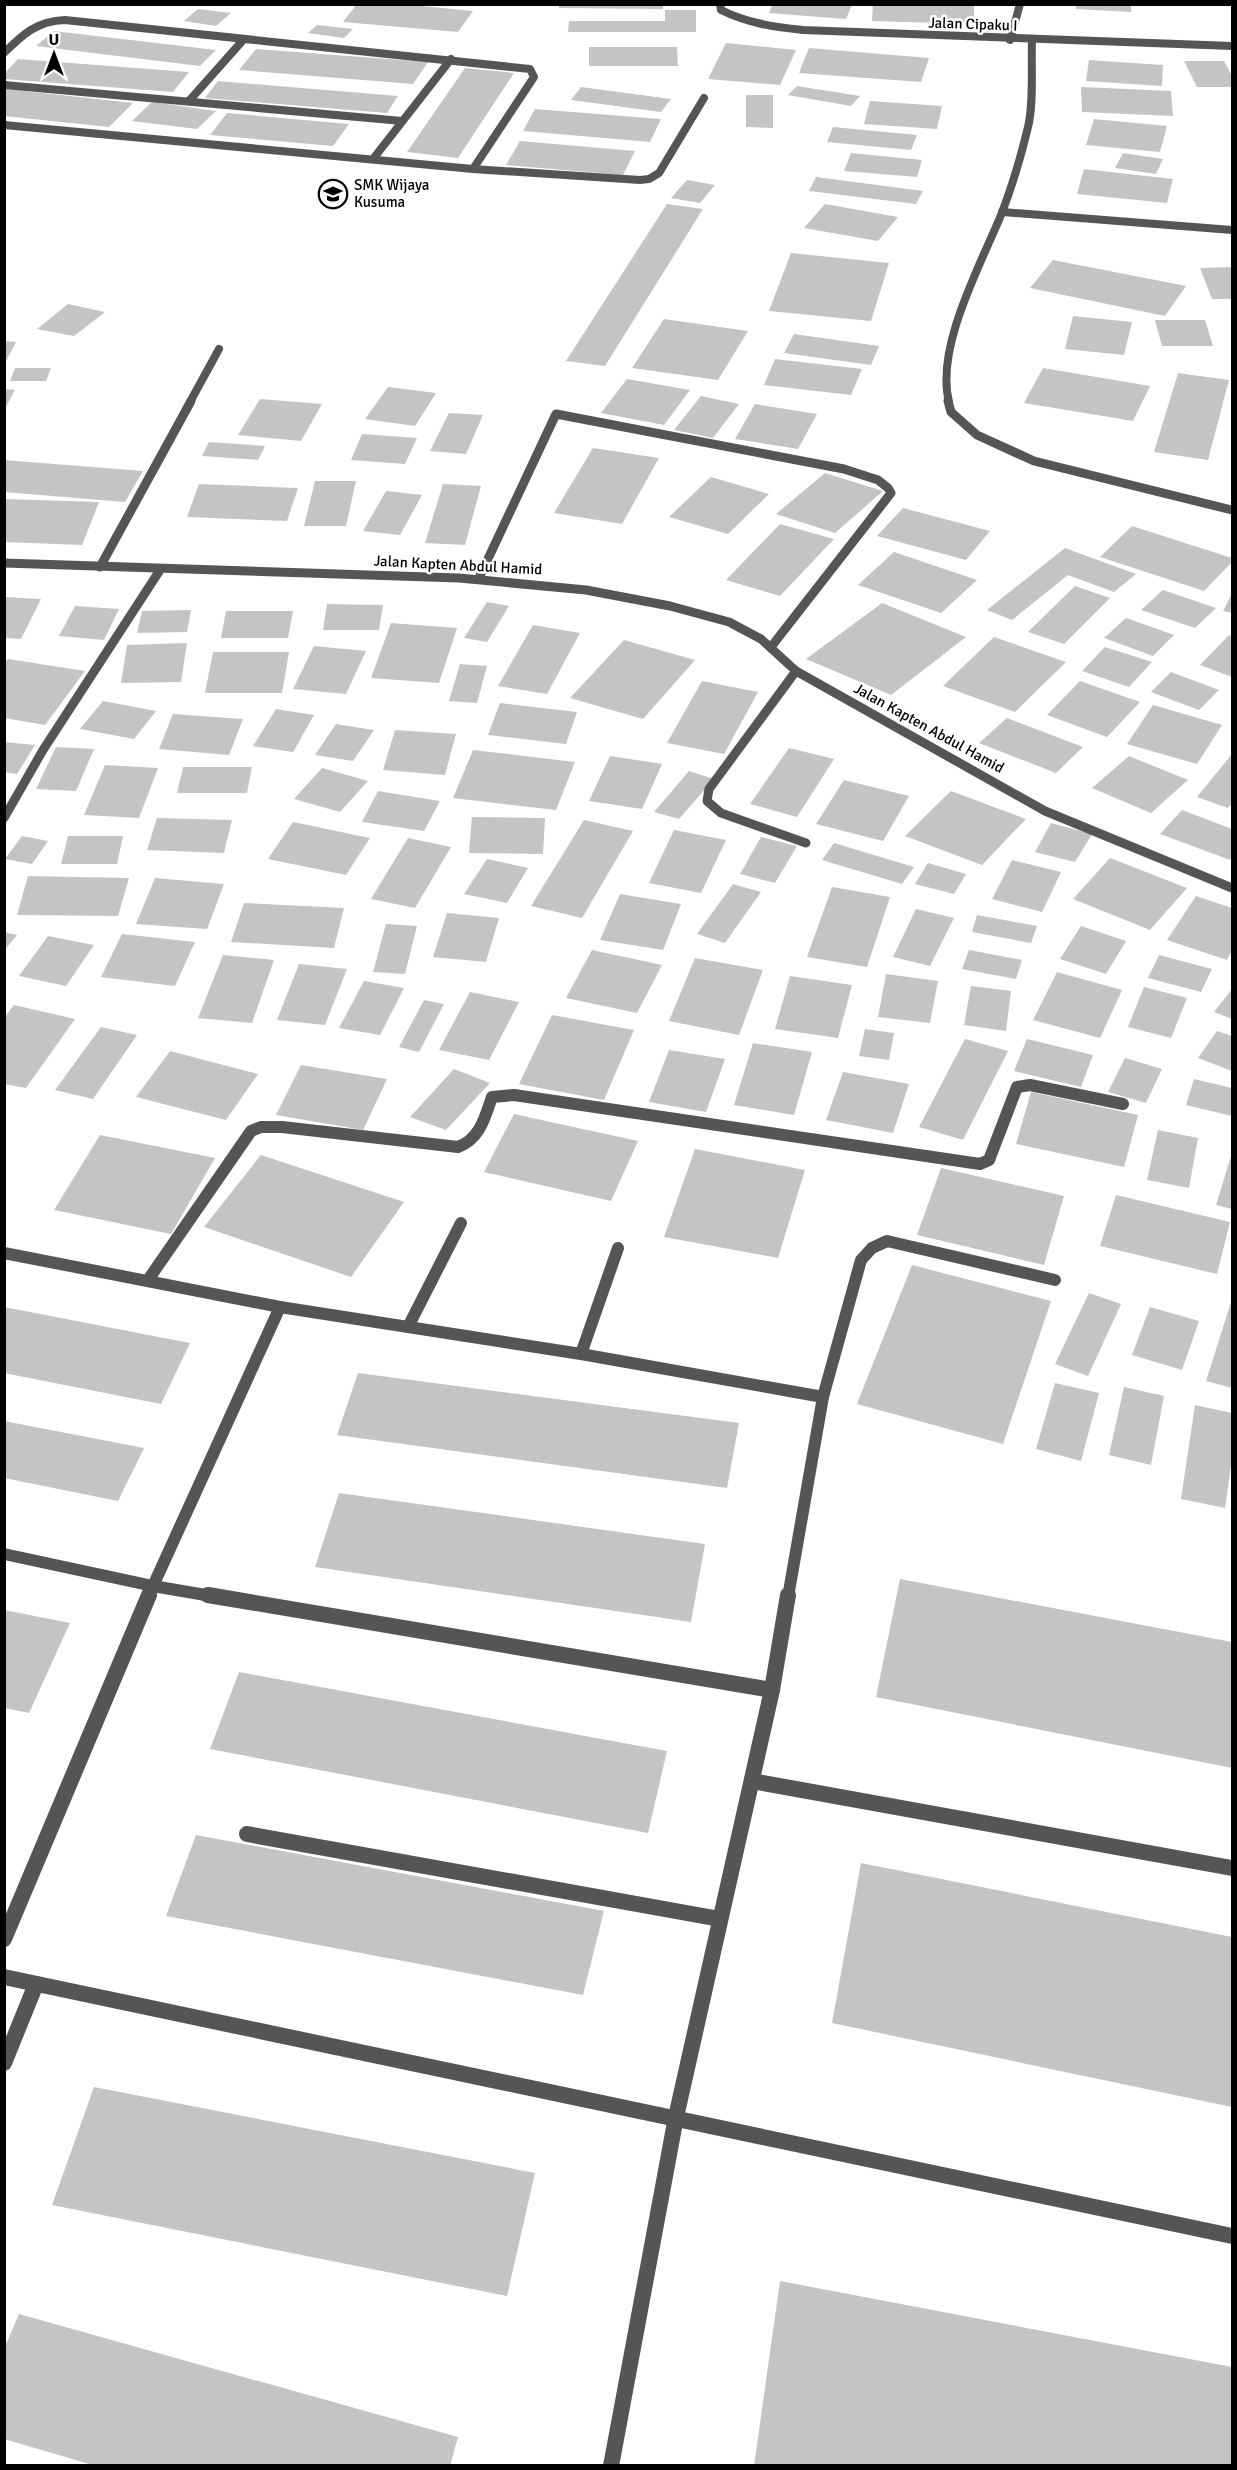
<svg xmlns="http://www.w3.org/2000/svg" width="1237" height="2470" viewBox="0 0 1237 2470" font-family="Signika,sans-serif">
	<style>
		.building { fill: #c4c4c4 }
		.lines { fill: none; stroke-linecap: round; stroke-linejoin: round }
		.service-far2 { stroke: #555; stroke-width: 8 }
		.service-far1 { stroke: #555; stroke-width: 12 }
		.service { stroke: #555; stroke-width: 16 }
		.minor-far3 { stroke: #555; stroke-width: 8 }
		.minor-far2 { stroke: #555; stroke-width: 9 }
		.minor-far1 { stroke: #555; stroke-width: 12 }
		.minor { stroke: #555; stroke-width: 16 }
		.labels { text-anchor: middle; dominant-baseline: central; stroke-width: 5; stroke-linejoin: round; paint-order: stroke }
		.far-street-label { font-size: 15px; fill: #000; stroke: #fff }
		.far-poi-label { font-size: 15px; fill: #000; stroke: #fff; text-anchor: start }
	</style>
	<rect width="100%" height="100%" fill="#fff"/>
	<g class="building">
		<path d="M357 4H401L473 11 458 32 343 22Z"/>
		<path d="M559 4H663V9L559 8Z"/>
		<path d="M873 4H974V24L872 21Z"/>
		<path d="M1076 4H1131V12L1076 9Z"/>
		<path d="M772 5H852L846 19 769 13Z"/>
		<path d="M198 9 231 13 216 26 184 21Z"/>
		<path d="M665 10H696V32H568L569 21H665Z"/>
		<path d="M317 25 353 29 344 38 308 33Z"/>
		<path d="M54 31 216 50 200 66 36 46Z"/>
		<path d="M726 43 796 50 780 85 708 79Z"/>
		<path d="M589 47H677L678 66H589Z"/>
		<path d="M809 48 929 58 921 82 799 73Z"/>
		<path d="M256 49 428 62 413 84 239 70Z"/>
		<path d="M18 59 189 72 173 92 4 79V74Z"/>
		<path d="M1089 60 1163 65 1162 86 1086 81Z"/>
		<path d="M1184 61H1224L1232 76V87H1197Z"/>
		<path d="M465 68 514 73 458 158 407 152Z"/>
		<path d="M218 81 398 96 387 113 205 98Z"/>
		<path d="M797 86 860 96 851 106 788 95Z"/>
		<path d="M581 87 671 99 661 112 571 100Z"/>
		<path d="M1081 87 1171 91 1173 116 1082 112Z"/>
		<path d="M6 89 133 103 109 127 4 116Z"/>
		<path d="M746 95H773V128L746 127Z"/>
		<path d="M870 101 942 106 937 129 864 124Z"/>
		<path d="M152 102 216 111 197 129 132 121Z"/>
		<path d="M535 109 661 119 650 142 523 131Z"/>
		<path d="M227 113 349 124 333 146 210 135Z"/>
		<path d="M1094 119 1167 126 1160 152 1086 145Z"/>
		<path d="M833 127 917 135 911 150 827 142Z"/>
		<path d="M520 141 635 151 623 175 506 165Z"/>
		<path d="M851 153 922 160 917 177 844 171Z"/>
		<path d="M1123 153 1163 159 1156 174 1115 168Z"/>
		<path d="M1084 169 1173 179 1167 203 1077 194Z"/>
		<path d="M816 177 923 191 916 204 809 191Z"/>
		<path d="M687 180 715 185 700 203 671 198Z"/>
		<path d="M667 204 703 209 605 366 566 361Z"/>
		<path d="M825 204 898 217 878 241 804 228Z"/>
		<path d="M791 253 889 263 871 321 769 311Z"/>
		<path d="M1053 260 1186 286 1165 316 1030 288Z"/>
		<path d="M1232 267V299H1212L1200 268Z"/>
		<path d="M68 304 105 312 74 336 37 329Z"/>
		<path d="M1073 316 1132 322 1124 355 1065 349Z"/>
		<path d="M664 319 748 331 718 380 632 368Z"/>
		<path d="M1155 320H1205L1213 346H1162Z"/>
		<path d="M794 334 879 346 871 365 784 353Z"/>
		<path d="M4 341 16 342 4 365Z"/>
		<path d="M775 359 862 369 851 395 764 385Z"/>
		<path d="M15 368H51L46 381H10Z"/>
		<path d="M1043 368 1150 386 1133 421 1024 403Z"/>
		<path d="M1178 373 1229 380 1208 460 1154 452Z"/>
		<path d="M627 379 690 390 664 425 601 413Z"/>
		<path d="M388 387 436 393 415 426 365 419Z"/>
		<path d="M4 389 15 390 4 410Z"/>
		<path d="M701 396 739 404 713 438 674 430Z"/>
		<path d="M260 399 322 404 301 441 238 435Z"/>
		<path d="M755 404 817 414 798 449 735 439Z"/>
		<path d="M449 413 483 415 466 454 430 451Z"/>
		<path d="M362 434 417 438 405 464 351 460Z"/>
		<path d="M209 442 265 446 258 460 202 456Z"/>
		<path d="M593 448 659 458 622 524 554 513Z"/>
		<path d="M4 460 143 471 125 502 4 492Z"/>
		<path d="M825 473 883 491 835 533 776 514Z"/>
		<path d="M711 477 769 494 728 534 669 517Z"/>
		<path d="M315 481H356L346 526H304Z"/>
		<path d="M199 484 298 488 287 521 187 517Z"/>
		<path d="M443 484 481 486 465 545 425 543Z"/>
		<path d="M386 491 422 495 400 535 363 531Z"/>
		<path d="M4 499 99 502 82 545 4 542Z"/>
		<path d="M903 508 990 531 966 560 877 536Z"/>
		<path d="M780 524 834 539 780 596 726 580Z"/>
		<path d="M1132 526 1232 558V562L1204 591 1100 557Z"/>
		<path d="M1065 548 1136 574 1114 592 1068 575 1012 620 987 610Z"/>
		<path d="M894 552 977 580 941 613 858 585Z"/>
		<path d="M1075 586 1110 598 1064 644 1028 632Z"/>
		<path d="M1163 590 1216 608 1195 628 1141 610Z"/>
		<path d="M1232 593V613L1223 611Z"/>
		<path d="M4 597 41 599 21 639 4 638Z"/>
		<path d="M487 602 509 606 487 642 464 638Z"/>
		<path d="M882 603 966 637 891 695 806 659Z"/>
		<path d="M327 604 383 605 379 630H323Z"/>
		<path d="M75 606 119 609 104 640 59 636Z"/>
		<path d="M191 610 187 632 137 633 142 611Z"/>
		<path d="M226 611H293L288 638H221Z"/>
		<path d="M1126 618 1174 635 1153 656 1104 638Z"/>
		<path d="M391 623 457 628 439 683 371 678Z"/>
		<path d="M533 625 580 633 547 694 498 686Z"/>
		<path d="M1229 635 1232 637V677L1200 665Z"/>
		<path d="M994 637 1066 662 1015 712 943 686Z"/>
		<path d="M624 640 695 660 643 719 570 698Z"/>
		<path d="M187 643 181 682 121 683 127 645Z"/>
		<path d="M314 646 366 651 346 694 293 689Z"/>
		<path d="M1105 647 1152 662 1129 687 1082 671Z"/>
		<path d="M213 652H289L282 693H205Z"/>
		<path d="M8 659 85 671 45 725 4 718V663Z"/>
		<path d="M460 664 487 666 477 703 449 701Z"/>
		<path d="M1171 672 1219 690 1199 710 1151 692Z"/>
		<path d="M702 681 758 692 724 754 667 743Z"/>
		<path d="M1080 681 1140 702 1107 737 1047 715Z"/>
		<path d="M103 701 156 711 134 739 80 729Z"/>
		<path d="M500 703 577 712 566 744 488 735Z"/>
		<path d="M1153 705 1222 725 1197 764 1127 744Z"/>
		<path d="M276 709 314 715 293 752 253 746Z"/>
		<path d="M173 714 243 719 229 755 159 749Z"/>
		<path d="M1007 718 1083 747 1056 773 979 743Z"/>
		<path d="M336 724 374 730 353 761 315 755Z"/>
		<path d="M395 730 456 734 445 775 383 770Z"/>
		<path d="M4 742 35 745 17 774 4 772Z"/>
		<path d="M56 747 94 749 76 791 36 789Z"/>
		<path d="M789 748 834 759 797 817 750 804Z"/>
		<path d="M473 750 575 762 556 810 453 798Z"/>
		<path d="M1232 754V803L1228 808 1197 797Z"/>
		<path d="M610 756 662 764 642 809 589 801Z"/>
		<path d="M1129 756 1188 780 1151 813 1092 788Z"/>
		<path d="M105 765 158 768 139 818 84 815Z"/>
		<path d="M183 767H252L247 793H177Z"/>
		<path d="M322 768 368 781 340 812 294 799Z"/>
		<path d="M689 771 714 779 679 819 654 812Z"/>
		<path d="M844 780 909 796 883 841 816 824Z"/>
		<path d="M378 791 440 801 424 831 362 822Z"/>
		<path d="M951 791 1026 819 982 865 905 836Z"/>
		<path d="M1182 810 1232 829V856L1230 860 1160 834Z"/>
		<path d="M472 817 545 818 543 854 469 853Z"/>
		<path d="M157 818 232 820 224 853 147 850Z"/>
		<path d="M584 820 633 831 582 918 531 906Z"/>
		<path d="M293 822 370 838 346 875 268 859Z"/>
		<path d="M1051 823 1092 834 1075 862 1035 852Z"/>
		<path d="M674 830 726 840 701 893 649 883Z"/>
		<path d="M22 836 48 841 32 864 5 859Z"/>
		<path d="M68 836H123L117 864H61Z"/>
		<path d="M761 837 797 846 775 883 740 874Z"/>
		<path d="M408 838 451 847 415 908 371 899Z"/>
		<path d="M834 843 914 867 902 884 822 860Z"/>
		<path d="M1110 858 1187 888 1150 930 1073 899Z"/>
		<path d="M487 859 528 868 507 903 464 894Z"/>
		<path d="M1012 860 1061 872 1042 912 992 899Z"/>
		<path d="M928 863 966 874 954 894 915 884Z"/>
		<path d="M28 876 129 878 118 916 17 915Z"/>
		<path d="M155 878 224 884 207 929 136 924Z"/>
		<path d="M733 884 761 892 725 943 697 934Z"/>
		<path d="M832 887 890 897 867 967 807 957Z"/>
		<path d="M620 894 681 904 663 950 600 940Z"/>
		<path d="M1196 896 1232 908V950L1227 960 1167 940Z"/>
		<path d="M244 903 344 908 334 948 231 942Z"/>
		<path d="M916 909 954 918 930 966 893 957Z"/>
		<path d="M447 913 499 918 486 962 433 957Z"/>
		<path d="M977 915 1037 926 1031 943 972 932Z"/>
		<path d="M386 924 417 926 405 974 373 972Z"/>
		<path d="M1081 926 1126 941 1106 974 1060 959Z"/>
		<path d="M4 932 17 935 4 951Z"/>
		<path d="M122 934 195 942 175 986 101 977Z"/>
		<path d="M48 936 94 945 66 986 19 976Z"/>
		<path d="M592 950 662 965 637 1013 566 998Z"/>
		<path d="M969 950 1022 960 1016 979 962 969Z"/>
		<path d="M223 955 274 960 252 1023 198 1018Z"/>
		<path d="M1159 955 1212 969 1201 992 1148 978Z"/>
		<path d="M695 958 763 970 739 1035 669 1021Z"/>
		<path d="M299 964 347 969 325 1025 277 1020Z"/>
		<path d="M1057 972 1122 990 1100 1038 1033 1020Z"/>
		<path d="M886 974 938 981 930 1023 878 1017Z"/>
		<path d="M790 976 852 985 838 1038 775 1029Z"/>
		<path d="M364 981 404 988 380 1035 339 1028Z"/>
		<path d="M971 986 1011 991 1006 1031 964 1025Z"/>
		<path d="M1144 987 1187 998 1171 1038 1128 1027Z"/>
		<path d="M1232 989V1019L1214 1012Z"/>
		<path d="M470 992 519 1002 489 1060 439 1050Z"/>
		<path d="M424 1000 444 1004 419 1052 399 1047Z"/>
		<path d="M14 1005 75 1019 26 1088 4 1084V1018Z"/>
		<path d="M552 1015 634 1030 604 1100 519 1084Z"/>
		<path d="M101 1027 137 1035 93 1099 55 1090Z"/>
		<path d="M865 1029 894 1033 889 1060 859 1056Z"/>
		<path d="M1217 1031 1232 1036V1071L1198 1058Z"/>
		<path d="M965 1039 1008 1051 963 1140 919 1127Z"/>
		<path d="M1027 1039 1093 1055 1081 1087 1014 1071Z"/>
		<path d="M753 1043 812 1052 794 1115 734 1105Z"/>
		<path d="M669 1050 725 1059 706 1112 649 1102Z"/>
		<path d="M170 1051 258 1074 226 1120 136 1097Z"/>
		<path d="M1125 1058 1162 1069 1146 1103 1108 1092Z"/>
		<path d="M301 1065 387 1079 363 1130 276 1115Z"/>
		<path d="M454 1069 490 1083 446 1130 410 1117Z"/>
		<path d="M843 1072 909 1084 893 1133 826 1120Z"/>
		<path d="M1194 1079 1232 1088V1116L1186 1105Z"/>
		<path d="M1031 1092 1138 1115 1124 1167 1016 1144Z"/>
		<path d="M514 1114 638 1141 611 1201 484 1172Z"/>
		<path d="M1158 1130 1198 1138 1189 1188 1147 1180Z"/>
		<path d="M100 1135 215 1158 171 1234 54 1210Z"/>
		<path d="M695 1149 805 1170 778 1258 664 1237Z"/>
		<path d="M1232 1153V1209L1216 1205Z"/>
		<path d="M261 1155 404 1202 351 1277 204 1227Z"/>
		<path d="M941 1168 1064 1196 1044 1265 917 1235Z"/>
		<path d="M1116 1195 1230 1222 1217 1274 1100 1246Z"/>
		<path d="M912 1265 1051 1301 1003 1444 857 1404Z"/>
		<path d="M1089 1293 1121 1304 1088 1376 1055 1364Z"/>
		<path d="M1232 1299V1388L1206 1381Z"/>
		<path d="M4 1307 190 1343 161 1404 4 1373Z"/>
		<path d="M1150 1307 1199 1321 1182 1370 1132 1355Z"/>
		<path d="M358 1373 739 1423 727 1488 337 1435Z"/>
		<path d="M1055 1383 1099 1393 1081 1461 1036 1449Z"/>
		<path d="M1124 1387 1164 1396 1151 1465 1109 1455Z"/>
		<path d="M1195 1405 1232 1413V1458L1225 1508 1181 1499Z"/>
		<path d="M4 1421 144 1448 118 1501 4 1478Z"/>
		<path d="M339 1493 705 1544 691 1622 315 1567Z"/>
		<path d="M900 1579 1232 1642V1768L876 1697Z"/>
		<path d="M4 1610 70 1623 29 1713 4 1708Z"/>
		<path d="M239 1672 667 1751 648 1833 210 1749Z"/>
		<path d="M196 1835 604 1911 583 1995 166 1916Z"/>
		<path d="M861 1863 1232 1937V2107L832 2023Z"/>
		<path d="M94 2087 535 2173 507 2296 52 2205Z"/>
		<path d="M780 2281 1232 2367V2466H754Z"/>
		<path d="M19 2314 458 2437 450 2466H96L4 2439V2349Z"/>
	</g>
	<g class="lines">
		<g class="service-far2">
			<path d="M4 53C23 34 37 21 65 20L530 69 534 77 473 169"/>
			<path d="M4 85 402 121"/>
			<path d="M189 101 244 39"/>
			<path d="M4 125 473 169 640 180 649 179 659 173 704 98"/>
			<path d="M373 159 451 59"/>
		</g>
		<g class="service-far1">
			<path d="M408 1327 461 1223"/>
			<path d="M581 1354 618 1248"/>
		</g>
		<path class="service" d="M247 1834 720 1919"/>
		<g class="minor-far3">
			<path d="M720 4 721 10C747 23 774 27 803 30L1232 46"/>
			<path d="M1010 40 1020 4"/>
			<path d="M1002 212 1232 230"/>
			<path d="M190 402 219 349"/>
			<path d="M949 402C935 348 980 266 1001 215 1012 187 1021 156 1028 127 1034 104 1031 65 1032 40"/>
		</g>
		<g class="minor-far2">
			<path d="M948 401 951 412 977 435 1034 461 1232 510"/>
			<path d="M4 563 459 578 586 590 670 606 729 622 761 639 796 671 1045 811 1232 888"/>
			<path d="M100 567 191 401"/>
			<path d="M479 578 556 414 844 469 878 480 888 488 891 493 771 647"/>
			<path d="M796 671 709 789 707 801 721 813 806 843"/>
			<path d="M4 818 43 750 160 570"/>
		</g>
		<g class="minor-far1">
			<path d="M4 1253 280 1307 581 1354 823 1397"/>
			<path d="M148 1280 251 1131 261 1127H282L458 1147C480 1139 485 1117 492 1097L514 1095 980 1164 989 1160 1017 1087 1030 1085 1123 1104"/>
			<path d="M4 1554 153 1586 217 1597"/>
			<path d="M148 1597 280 1307"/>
			<path d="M788 1597 823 1397 861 1260 872 1248 887 1241 1055 1280"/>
		</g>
		<g class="minor">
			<path d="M208 1595 772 1690"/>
			<path d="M752 1781 1232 1868"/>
			<path d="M4 1939 149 1595"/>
			<path d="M4 1977 1232 2236"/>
			<path d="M4 2063 36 1984"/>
			<path d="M611 2466 676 2117 772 1690 788 1595"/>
		</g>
	</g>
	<defs>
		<g id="school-ring" transform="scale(1.5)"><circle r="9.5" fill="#fff" stroke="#000" stroke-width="1.5"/><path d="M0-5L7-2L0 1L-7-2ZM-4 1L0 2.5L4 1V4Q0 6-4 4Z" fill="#000"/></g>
	</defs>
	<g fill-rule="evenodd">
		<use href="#school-ring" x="333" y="194"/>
	</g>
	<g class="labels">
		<g class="far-street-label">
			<text transform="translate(973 24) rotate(2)">Jalan Cipaku I</text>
			<text transform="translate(458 565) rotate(3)">Jalan Kapten Abdul Hamid</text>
			<text transform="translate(929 728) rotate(29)">Jalan Kapten Abdul Hamid</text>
		</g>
		<g class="far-poi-label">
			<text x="354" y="185">SMK Wijaya<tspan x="354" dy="17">Kusuma</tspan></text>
		</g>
	</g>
	<rect width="1237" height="2470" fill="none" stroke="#000000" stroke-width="12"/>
	<g transform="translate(54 54)" stroke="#ffffff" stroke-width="4.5" paint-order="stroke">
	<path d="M0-4.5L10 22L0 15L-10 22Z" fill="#000000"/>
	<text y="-9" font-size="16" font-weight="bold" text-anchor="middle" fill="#000000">U</text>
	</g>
</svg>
